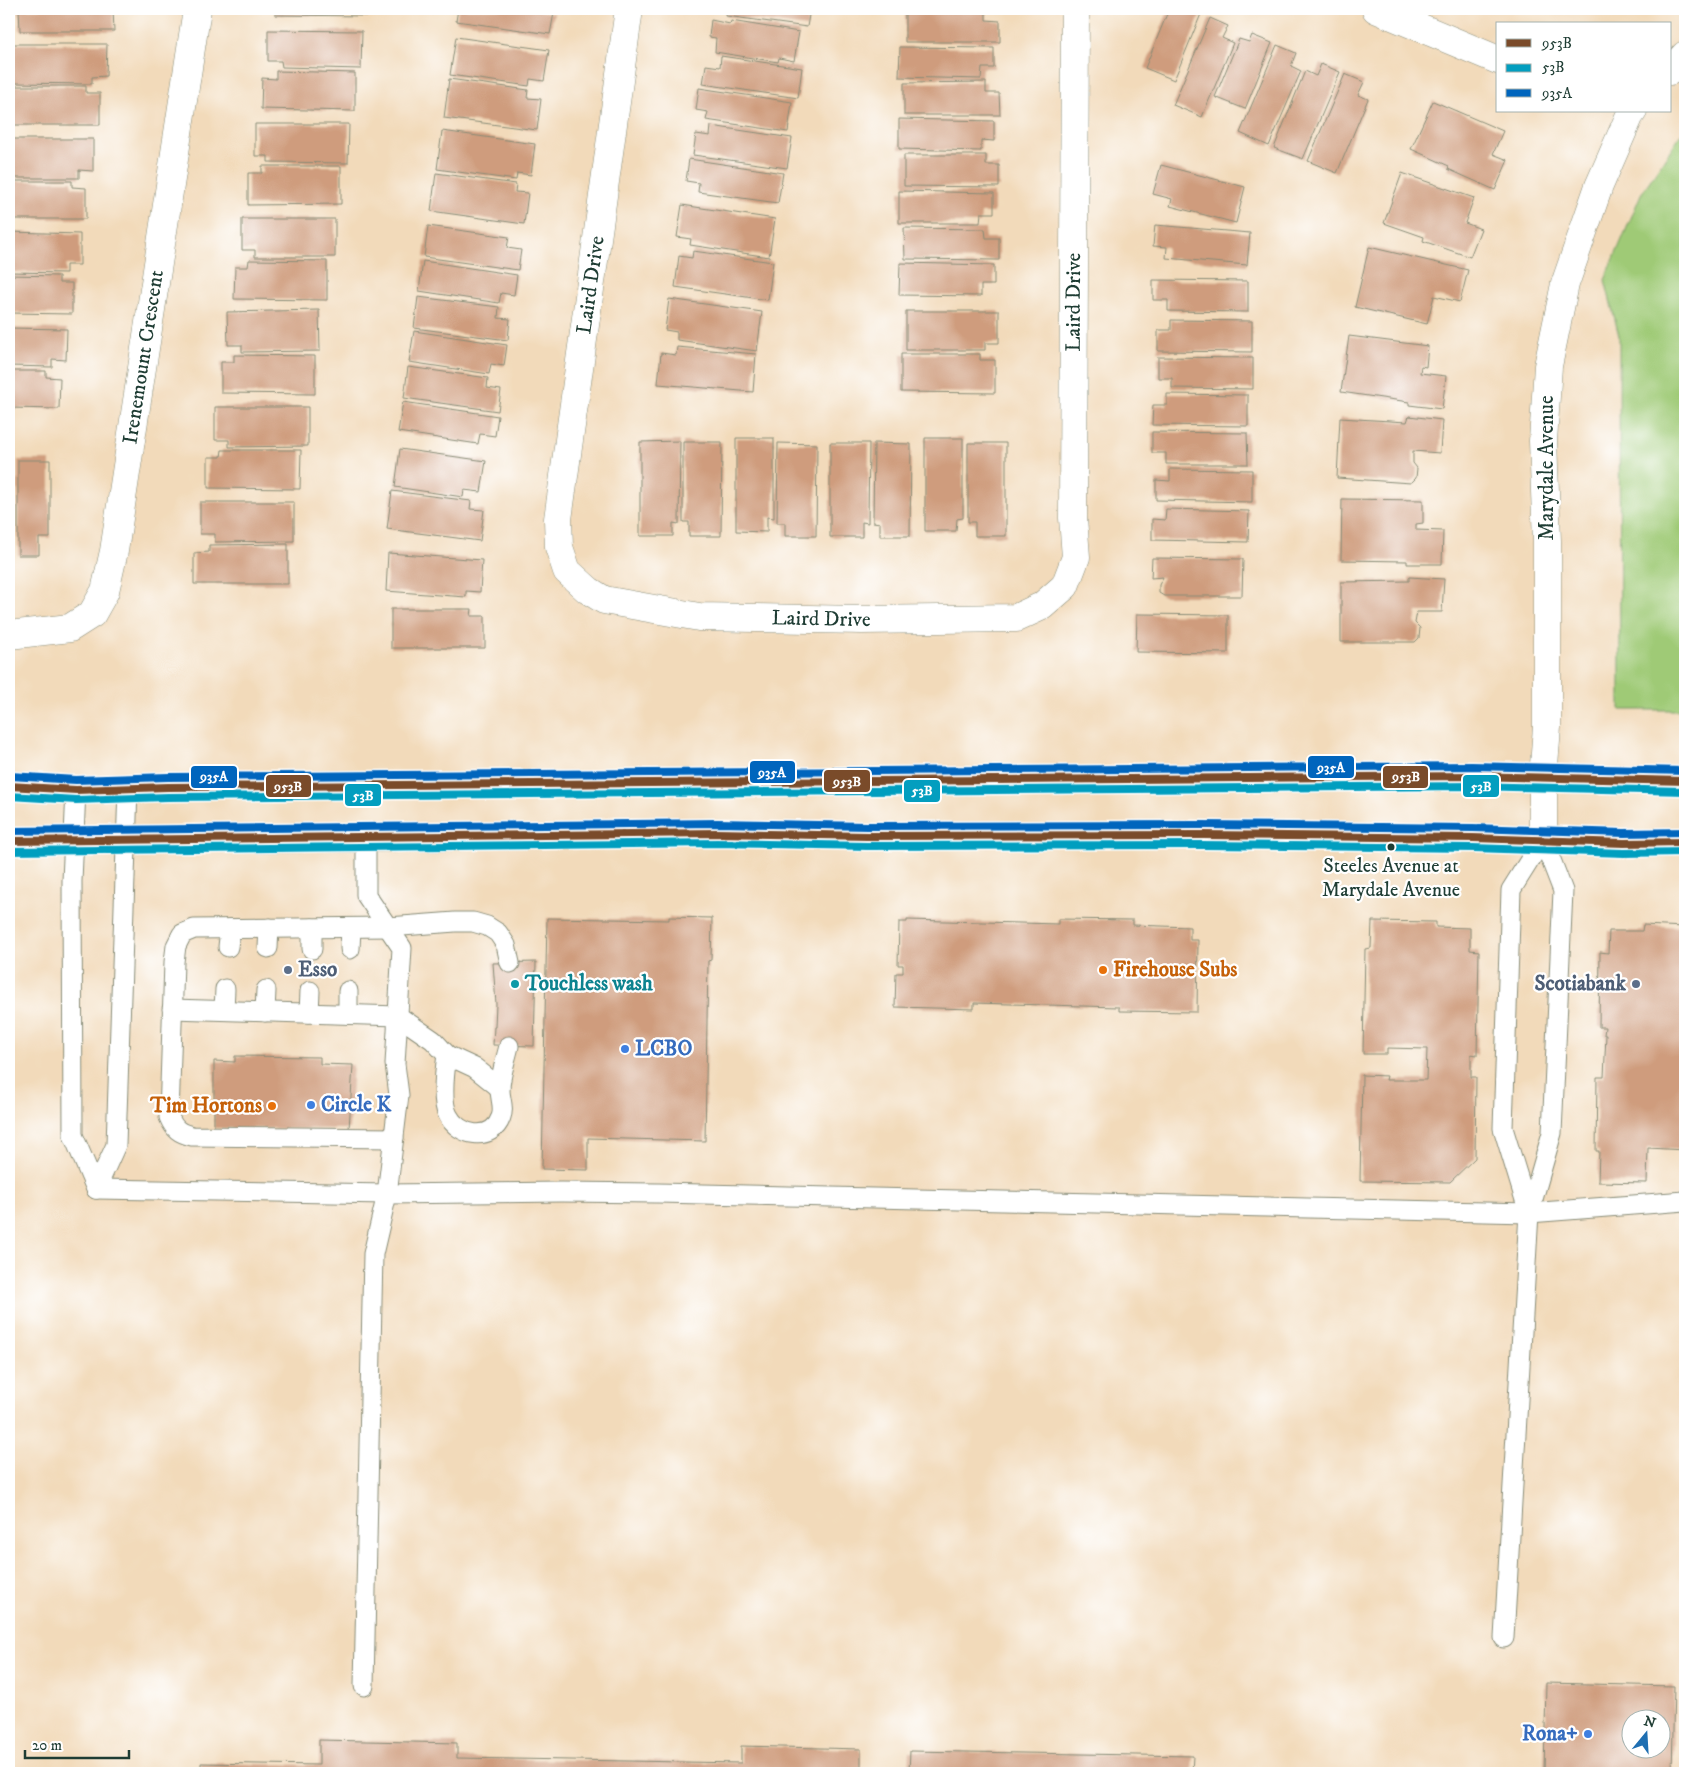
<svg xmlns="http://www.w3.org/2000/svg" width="1694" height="1782" viewBox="0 0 1694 1782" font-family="'IM FELL DW Pica',serif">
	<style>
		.green { fill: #9fca76; stroke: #5f8455 }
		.building { fill: #cf9c7d; fill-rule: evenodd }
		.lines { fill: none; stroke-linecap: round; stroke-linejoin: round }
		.lane-casing { stroke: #888c77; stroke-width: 21 }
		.street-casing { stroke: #888c77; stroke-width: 29 }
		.secondary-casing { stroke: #888c77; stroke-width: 29 }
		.lane { stroke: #fff; stroke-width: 19 }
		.street { stroke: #fff; stroke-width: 28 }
		.secondary { stroke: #fff; stroke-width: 28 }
		.bus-1-casing { stroke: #fff; stroke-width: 11 }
		.bus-2-casing { stroke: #fff; stroke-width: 11 }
		.bus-3-casing { stroke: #fff; stroke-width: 11 }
		.bus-1 { stroke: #7a4b2a; stroke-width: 8 }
		.bus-2 { stroke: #039ebf; stroke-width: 8 }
		.bus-3 { stroke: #0065bd; stroke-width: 8 }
		.bus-dot { fill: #1f3d34; stroke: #fff; stroke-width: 2 }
		.service-dot { fill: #5c6f8a; stroke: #fff; stroke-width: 2 }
		.food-dot { fill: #e8710a; stroke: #fff; stroke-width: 2 }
		.culture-dot { fill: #0f9aa8; stroke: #fff; stroke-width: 2 }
		.shop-dot { fill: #3f7fe0; stroke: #fff; stroke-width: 2 }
		.labels { text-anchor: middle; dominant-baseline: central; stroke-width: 4.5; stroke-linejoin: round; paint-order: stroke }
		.bus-label { font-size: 20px; fill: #1f3d34; stroke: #fff }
		.street-label { font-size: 21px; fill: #1f3d34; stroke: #fff }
		.service-label { font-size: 21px; font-weight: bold; fill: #4e5e75; stroke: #fff; text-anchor: start }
		.food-label { font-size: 21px; font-weight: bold; fill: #c56008; stroke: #fff; text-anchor: start }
		.culture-label { font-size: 21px; font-weight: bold; fill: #0d838f; stroke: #fff; text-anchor: start }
		.shop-label { font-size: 21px; font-weight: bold; fill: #366cbe; stroke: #fff; text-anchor: start }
		.line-badge { stroke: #fff; stroke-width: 2 }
		.badge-label { font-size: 14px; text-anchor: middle; font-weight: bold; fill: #fff }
	</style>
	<rect width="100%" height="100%" fill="#fff"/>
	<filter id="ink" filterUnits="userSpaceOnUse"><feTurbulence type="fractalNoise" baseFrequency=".02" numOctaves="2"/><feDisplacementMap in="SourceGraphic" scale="10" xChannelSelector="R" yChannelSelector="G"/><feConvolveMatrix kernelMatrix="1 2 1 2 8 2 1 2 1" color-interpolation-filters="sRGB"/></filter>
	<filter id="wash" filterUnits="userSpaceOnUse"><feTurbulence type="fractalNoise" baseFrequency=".0096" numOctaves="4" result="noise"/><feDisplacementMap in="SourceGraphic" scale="20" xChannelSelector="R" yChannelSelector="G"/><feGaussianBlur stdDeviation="1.12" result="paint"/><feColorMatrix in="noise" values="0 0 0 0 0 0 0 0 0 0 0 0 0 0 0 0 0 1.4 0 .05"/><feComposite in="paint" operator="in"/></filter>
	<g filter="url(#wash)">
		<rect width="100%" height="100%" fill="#f2daba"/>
		<path class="green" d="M1685 128V710H1620L1619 336 1605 280 1641 194Z"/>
		<g id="blocks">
			<g class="building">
				<path d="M19 9H113L114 31H20Z"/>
				<path d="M275 9H368V16L277 15H275Z"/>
				<path d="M458 9H540V11L554 13 550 34 456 21Z"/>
				<path d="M727 9H810L807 27 726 16Z"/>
				<path d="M1169 9 1181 12 1182 9H1188L1201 14 1174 80 1145 68Z"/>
				<path d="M905 11H986V20L1000 21V42H905Z"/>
				<path d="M1210 18 1228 26 1222 38 1233 43 1202 117 1173 105Z"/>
				<path d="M711 20 730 24 731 21 799 32 794 61 779 58 778 62 715 52 716 38 709 37Z"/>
				<path d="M268 30 362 31 361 69 282 67 281 61H268Z"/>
				<path d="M1252 35 1272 43 1245 109 1215 97 1239 39 1249 42Z"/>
				<path d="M456 37 549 50 544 81 530 79 529 86 450 75Z"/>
				<path d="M13 44H107L106 76 92 77V84L13 83Z"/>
				<path d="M1277 45 1296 53 1291 66 1301 71 1269 146 1240 133Z"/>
				<path d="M900 47 994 48V68H982L981 79 899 77Z"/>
				<path d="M721 56 802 68 798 98 703 84 706 65 720 67Z"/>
				<path d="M1321 64 1340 72 1303 159 1274 148 1305 71 1316 76Z"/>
				<path d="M276 71 355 73V111L261 109 262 78 276 79Z"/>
				<path d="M1345 74 1364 82 1358 95 1368 99 1337 173 1308 161Z"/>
				<path d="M449 79 528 90 527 98 541 99 537 130 444 118Z"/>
				<path d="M986 82V93H999L1000 115H904V83Z"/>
				<path d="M9 86H86V93H100V125H9Z"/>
				<path d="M699 88 792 102 788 132 706 120 708 112 696 110Z"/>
				<path d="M1433 101 1503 131 1493 154 1508 160 1495 190 1448 169 1449 166 1411 149Z"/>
				<path d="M899 119 994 121V141L981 140V151L899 149Z"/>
				<path d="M255 124H349L348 163 268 162V156H255Z"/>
				<path d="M711 126 792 138 787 168 693 155 696 134 710 136Z"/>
				<path d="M442 131 535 144 531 175 517 173 516 180 437 169Z"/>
				<path d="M9 139H93V171L79 170V178H9Z"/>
				<path d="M904 155H986V165H999V187L904 186Z"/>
				<path d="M689 159 783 173 778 203 698 192 699 183 686 181Z"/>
				<path d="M1161 165 1245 187 1236 223 1170 206 1172 199 1153 194Z"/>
				<path d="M262 166H341V204L248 205V173H262Z"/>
				<path d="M436 173 516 184 515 192 528 193 524 224 431 211Z"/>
				<path d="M1402 173 1474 198 1465 223 1481 229 1470 257 1423 241 1424 237 1384 223Z"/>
				<path d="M9 181H72V187L86 188V219H9Z"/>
				<path d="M899 191 994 193V213H981L980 223H899Z"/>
				<path d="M682 205 775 219 769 257 690 245 691 239 677 237Z"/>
				<path d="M242 219H335V257H255V250H242Z"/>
				<path d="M1155 225 1250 233 1247 265 1166 258 1167 247 1153 246Z"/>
				<path d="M428 226 509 237 507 248 521 250 518 270 424 257Z"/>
				<path d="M904 228 985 229 986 238H999V260L905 259Z"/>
				<path d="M9 232 80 234V265H66V273L9 272Z"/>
				<path d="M1369 247 1468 270 1460 302 1434 296 1427 324 1355 307Z"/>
				<path d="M693 251 773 262 768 300 675 287 679 256 692 258Z"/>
				<path d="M249 260 327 261V300L234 299 235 267H248Z"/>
				<path d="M423 261 517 275 514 295 501 293 499 303 419 291Z"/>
				<path d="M900 263 994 265V285H981V296L899 295Z"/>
				<path d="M9 275 59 276V283H72V314L9 313Z"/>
				<path d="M1153 280 1248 281V312L1168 311V300H1153Z"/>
				<path d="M418 297 499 307 498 318 510 319 508 340 414 328Z"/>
				<path d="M669 299 762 312 757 351 677 340V332L665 330Z"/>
				<path d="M319 310 320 351 242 352V345H228L227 312Z"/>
				<path d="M906 311H999V343H985V350H906Z"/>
				<path d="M1171 320 1252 321V352L1158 351V330H1171Z"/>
				<path d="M9 328 67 329 66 360 52 359V367L9 366Z"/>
				<path d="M414 331 507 345 504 366 491 364 489 374 409 362Z"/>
				<path d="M1349 336 1428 346 1426 367 1421 366 1420 373 1446 376 1442 409 1409 405V402L1341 392Z"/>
				<path d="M677 347 756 354 753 392 658 384 661 353 676 355Z"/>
				<path d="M901 354H980V360H995V393L901 392Z"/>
				<path d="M234 355 315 356V394L221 393V362H234Z"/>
				<path d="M1158 357 1253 358V389L1172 388V378H1158Z"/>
				<path d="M408 367 488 378 487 388 501 390 498 411 404 398Z"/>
				<path d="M9 371H46V377L60 378 59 409 9 408Z"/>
				<path d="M1167 394 1248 395V426L1152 425 1153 405H1167Z"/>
				<path d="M403 402 498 416 495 436 480 434 478 444 398 432Z"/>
				<path d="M215 407H308V446L229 447V440H215Z"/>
				<path d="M1409 416 1442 420 1440 453 1413 451V463L1417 468 1416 478 1411 483 1337 478 1340 418 1407 422Z"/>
				<path d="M1152 432 1247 433 1248 464H1166V453H1152Z"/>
				<path d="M736 438H774V518L767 517V532L736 531Z"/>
				<path d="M925 438H963V518L957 519 956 531H925Z"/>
				<path d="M680 441 679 524 673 523V536H640V442Z"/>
				<path d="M683 442H722L721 536H689V522H683Z"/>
				<path d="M778 443 817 444 816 536H785V523H777Z"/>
				<path d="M830 443H869L868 523 862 522V537H830Z"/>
				<path d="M874 443 911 444 910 536H880V523L873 522Z"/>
				<path d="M968 443H1006V536H975V522H968Z"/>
				<path d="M400 449 486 461 481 492 464 490 463 497 395 487Z"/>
				<path d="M222 450H301L300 489 208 488V457H221Z"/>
				<path d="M18 460H50V538H39V555H18Z"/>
				<path d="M9 465H11L10 539H9Z"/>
				<path d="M1170 469 1252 470V502L1156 500V480L1170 481Z"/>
				<path d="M392 491 471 501 470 509 484 510 480 541 387 529Z"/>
				<path d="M1342 499 1423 500V523L1416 524V530L1443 531 1442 564H1407V561L1341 560Z"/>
				<path d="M200 502H294V541L215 542V534H200Z"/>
				<path d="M1166 509 1249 511 1248 542 1152 540V519L1165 520Z"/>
				<path d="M288 544V584H194V553L209 552V545Z"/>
				<path d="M388 553 482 560 480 592 466 591V597L386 591Z"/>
				<path d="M1152 558 1243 559 1242 596H1164L1159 593V585L1163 577 1151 578Z"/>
				<path d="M1409 577 1444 579 1442 612H1417L1415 623 1420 628 1419 638 1415 642H1341V582L1409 581Z"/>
				<path d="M391 609H472L471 616H485V648H391Z"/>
				<path d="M1137 614 1228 615V653L1136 652Z"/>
				<path d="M669 917 712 918 711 960 708 961 705 1141 588 1138V1170L542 1169 547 918 669 920Z"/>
				<path d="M1058 919 1133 920V925L1190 927V940H1198L1197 1012 1119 1011V1007L974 1003V1009L895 1007 896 973H903V965H898L899 922H907V920L1058 924Z"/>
				<path d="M1372 921 1436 922V927L1470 928V950L1479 951 1477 1055 1471 1054V1077H1476L1475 1158 1450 1182 1360 1181 1362 1075 1387 1076 1386 1080H1426L1427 1049 1387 1048V1054H1363L1365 949 1371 948Z"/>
				<path d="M1643 925 1685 927V1150L1648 1148 1647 1183 1598 1182 1599 1151H1596L1597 1077H1604L1606 1035H1604L1605 1027H1599L1600 952 1608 953 1609 931H1642Z"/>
				<path d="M536 962 534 1046 493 1045 494 1027H495L496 1004 493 963Z"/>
				<path d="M235 1056 320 1057V1064L353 1065 349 1129 214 1128V1061L235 1062Z"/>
				<path d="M1546 1683 1674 1686 1672 1773H1544ZM1632 1720H1662V1750H1632Z"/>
				<path d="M319 1740 457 1743V1758L741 1763V1746L861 1749V1773H201V1763L319 1765Z"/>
				<path d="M910 1751 1193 1756 1192 1773H909Z"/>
			</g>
		</g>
	</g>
	<g filter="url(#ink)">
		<use href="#blocks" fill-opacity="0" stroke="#888c77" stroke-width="1"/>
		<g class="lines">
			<g class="lane-casing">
				<g id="lane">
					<path d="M76 790 72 881 73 1135 96 1189"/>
					<path d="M228 947 230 929"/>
					<path d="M268 948 269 928"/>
					<path d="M312 949V928"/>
					<path d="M350 949 351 928"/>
					<path d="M172 1009 398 1016 433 1040 447 1055 475 1068 500 1088"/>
					<path d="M224 1010 225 989"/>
					<path d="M265 1012 266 990"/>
					<path d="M309 1013 310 991"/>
					<path d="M348 1014V991"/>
					<path d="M447 1055C445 1069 441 1102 448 1115 458 1136 492 1143 501 1117 505 1107 499 1097 500 1087 501 1073 506 1059 509 1046"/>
					<path d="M394 1138 192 1136C179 1133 174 1129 169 1117L174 962 176 946 182 934 194 929 389 927 455 922H473L487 926 498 933 506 945 510 963"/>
					<path d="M96 1189 387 1194 561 1192 658 1193 1529 1213 1685 1201"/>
					<path d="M96 1189 116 1145 128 788"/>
					<path d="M1529 1213 1503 1128 1511 890 1543 839"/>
					<path d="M1504 1638 1529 1213 1552 1133 1563 891 1543 839"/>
					<path d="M364 1686 373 1254 387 1194 399 1095 395 1064 402 948 366 895V838"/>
				</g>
			</g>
			<g class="street-casing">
				<g id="street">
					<path id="s1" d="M629 9 558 519 559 547 567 571 588 590 604 600 699 617 862 620 1016 618 1042 606 1065 586 1076 557 1073 518 1075 9"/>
					<path d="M1376 9 1498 60"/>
					<path d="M1670 71 1685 55"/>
					<path id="s2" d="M9 635 70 628 92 614 105 591 114 551 197 9"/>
					<path d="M1543 839V778L1547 727V541L1543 441 1548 366 1565 284 1599 186 1630 115 1633 111"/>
				</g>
			</g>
			<g class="secondary-casing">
				<g id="secondary">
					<path d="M9 786 76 790 168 787 1472 776 1685 781"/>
					<path d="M9 841 366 838 717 833 867 836 1202 835 1473 838 1624 843 1685 842"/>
				</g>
			</g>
			<use href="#lane" class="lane"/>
			<use href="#street" class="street"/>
			<use href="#secondary" class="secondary"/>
			<g class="bus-1-casing">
				<g id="bus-1">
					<path d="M9 786 76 790 168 787 1472 776 1685 781"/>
					<path d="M9 841 717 833 867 836 1202 835 1473 838 1624 843 1685 842"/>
				</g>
			</g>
			<g class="bus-2-casing">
				<g id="bus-2">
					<path d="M9 796 76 800 168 797 1472 786 1685 791"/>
					<path d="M9 851 717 843 867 846 1202 845 1473 848 1624 853 1685 852"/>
				</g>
			</g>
			<g class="bus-3-casing">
				<g id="bus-3">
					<path d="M10 776 76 780 168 777 1472 766 1685 771"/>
					<path d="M9 831 717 823 867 826 1202 825 1473 828 1624 833 1685 832"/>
				</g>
			</g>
			<use href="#bus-1" class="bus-1"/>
			<use href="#bus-2" class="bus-2"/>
			<use href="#bus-3" class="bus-3"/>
		</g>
	</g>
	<circle class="bus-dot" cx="1391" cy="847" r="4.5"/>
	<g class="service-dot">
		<circle cx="288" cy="970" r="5"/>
		<circle cx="1636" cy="984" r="5"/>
	</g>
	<g class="food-dot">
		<circle cx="1103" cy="970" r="5"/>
		<circle cx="272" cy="1106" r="5"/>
	</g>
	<circle class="culture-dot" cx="515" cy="984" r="5"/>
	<g class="shop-dot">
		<circle cx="625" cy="1049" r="5"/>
		<circle cx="311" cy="1105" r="5"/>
		<circle cx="1588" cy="1734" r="5"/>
	</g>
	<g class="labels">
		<g class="bus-label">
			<text x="1391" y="866">Steeles Avenue at<tspan x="1391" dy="24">Marydale Avenue</tspan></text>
		</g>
		<g class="street-label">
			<text transform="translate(591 285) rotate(-82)">Laird Drive</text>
			<text stroke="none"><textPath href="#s1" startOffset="1374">Laird Drive</textPath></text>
			<text stroke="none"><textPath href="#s2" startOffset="351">Irenemount Crescent</textPath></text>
			<text transform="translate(1547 468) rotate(-90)">Marydale Avenue</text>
			<text stroke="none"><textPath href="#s1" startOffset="834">Laird Drive</textPath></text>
		</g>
		<g class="service-label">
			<text x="298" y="970">Esso</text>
			<text x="1626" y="984" text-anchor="end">Scotiabank</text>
		</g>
		<g class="food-label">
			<text x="1113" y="970">Firehouse Subs</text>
			<text x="262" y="1106" text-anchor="end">Tim Hortons</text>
		</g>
		<g class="culture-label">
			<text x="525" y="984">Touchless wash</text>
		</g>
		<g class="shop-label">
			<text x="635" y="1049">LCBO</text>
			<text x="321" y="1105">Circle K</text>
			<text x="1578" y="1734" text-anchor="end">Rona+</text>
		</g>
	</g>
	<g class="line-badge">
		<rect x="1307" y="755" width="48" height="24" rx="5" fill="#0065bd"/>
		<rect x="749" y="760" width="47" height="24" rx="5" fill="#0065bd"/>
		<rect x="1382" y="765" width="47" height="24" rx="5" fill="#7a4b2a"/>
		<rect x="190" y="765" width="48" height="24" rx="5" fill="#0065bd"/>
		<rect x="823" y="769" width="48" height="24" rx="5" fill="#7a4b2a"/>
		<rect x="265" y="774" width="47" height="24" rx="5" fill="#7a4b2a"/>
		<rect x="1462" y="774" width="38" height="24" rx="5" fill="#039ebf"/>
		<rect x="903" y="779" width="38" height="24" rx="5" fill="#039ebf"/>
		<rect x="344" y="783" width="38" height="24" rx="5" fill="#039ebf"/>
	</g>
	<g class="badge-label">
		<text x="1331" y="772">935A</text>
		<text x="772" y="777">935A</text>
		<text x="1406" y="781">953B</text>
		<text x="214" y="781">935A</text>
		<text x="847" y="786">953B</text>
		<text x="288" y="791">953B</text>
		<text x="1481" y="791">53B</text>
		<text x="922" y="795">53B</text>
		<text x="363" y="800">53B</text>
	</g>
	<rect width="1694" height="1782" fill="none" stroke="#fff" stroke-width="30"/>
	<rect x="1496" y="22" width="175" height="90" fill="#ffffff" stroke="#a5b1ae"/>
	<rect x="1506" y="39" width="25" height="8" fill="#7a4b2a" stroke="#a5b1ae"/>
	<text x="1542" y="48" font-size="15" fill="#1f3d34">953B</text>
	<rect x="1506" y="64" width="25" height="8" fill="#039ebf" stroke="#a5b1ae"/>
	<text x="1542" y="72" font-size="15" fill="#1f3d34">53B</text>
	<rect x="1506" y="89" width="25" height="8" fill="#0065bd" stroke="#a5b1ae"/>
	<text x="1542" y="98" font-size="15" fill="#1f3d34">935A</text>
	<g transform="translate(1646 1734) rotate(18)"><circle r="24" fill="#ffffff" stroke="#a5b1ae"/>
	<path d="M0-4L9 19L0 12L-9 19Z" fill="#1f6fb2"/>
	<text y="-8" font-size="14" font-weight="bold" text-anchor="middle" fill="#1f3d34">N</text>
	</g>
	<path d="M25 1750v8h104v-8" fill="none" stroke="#1f3d34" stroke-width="2.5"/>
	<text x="32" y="1750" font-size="15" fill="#1f3d34" stroke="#ffffff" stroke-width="4" paint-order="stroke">20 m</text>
</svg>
